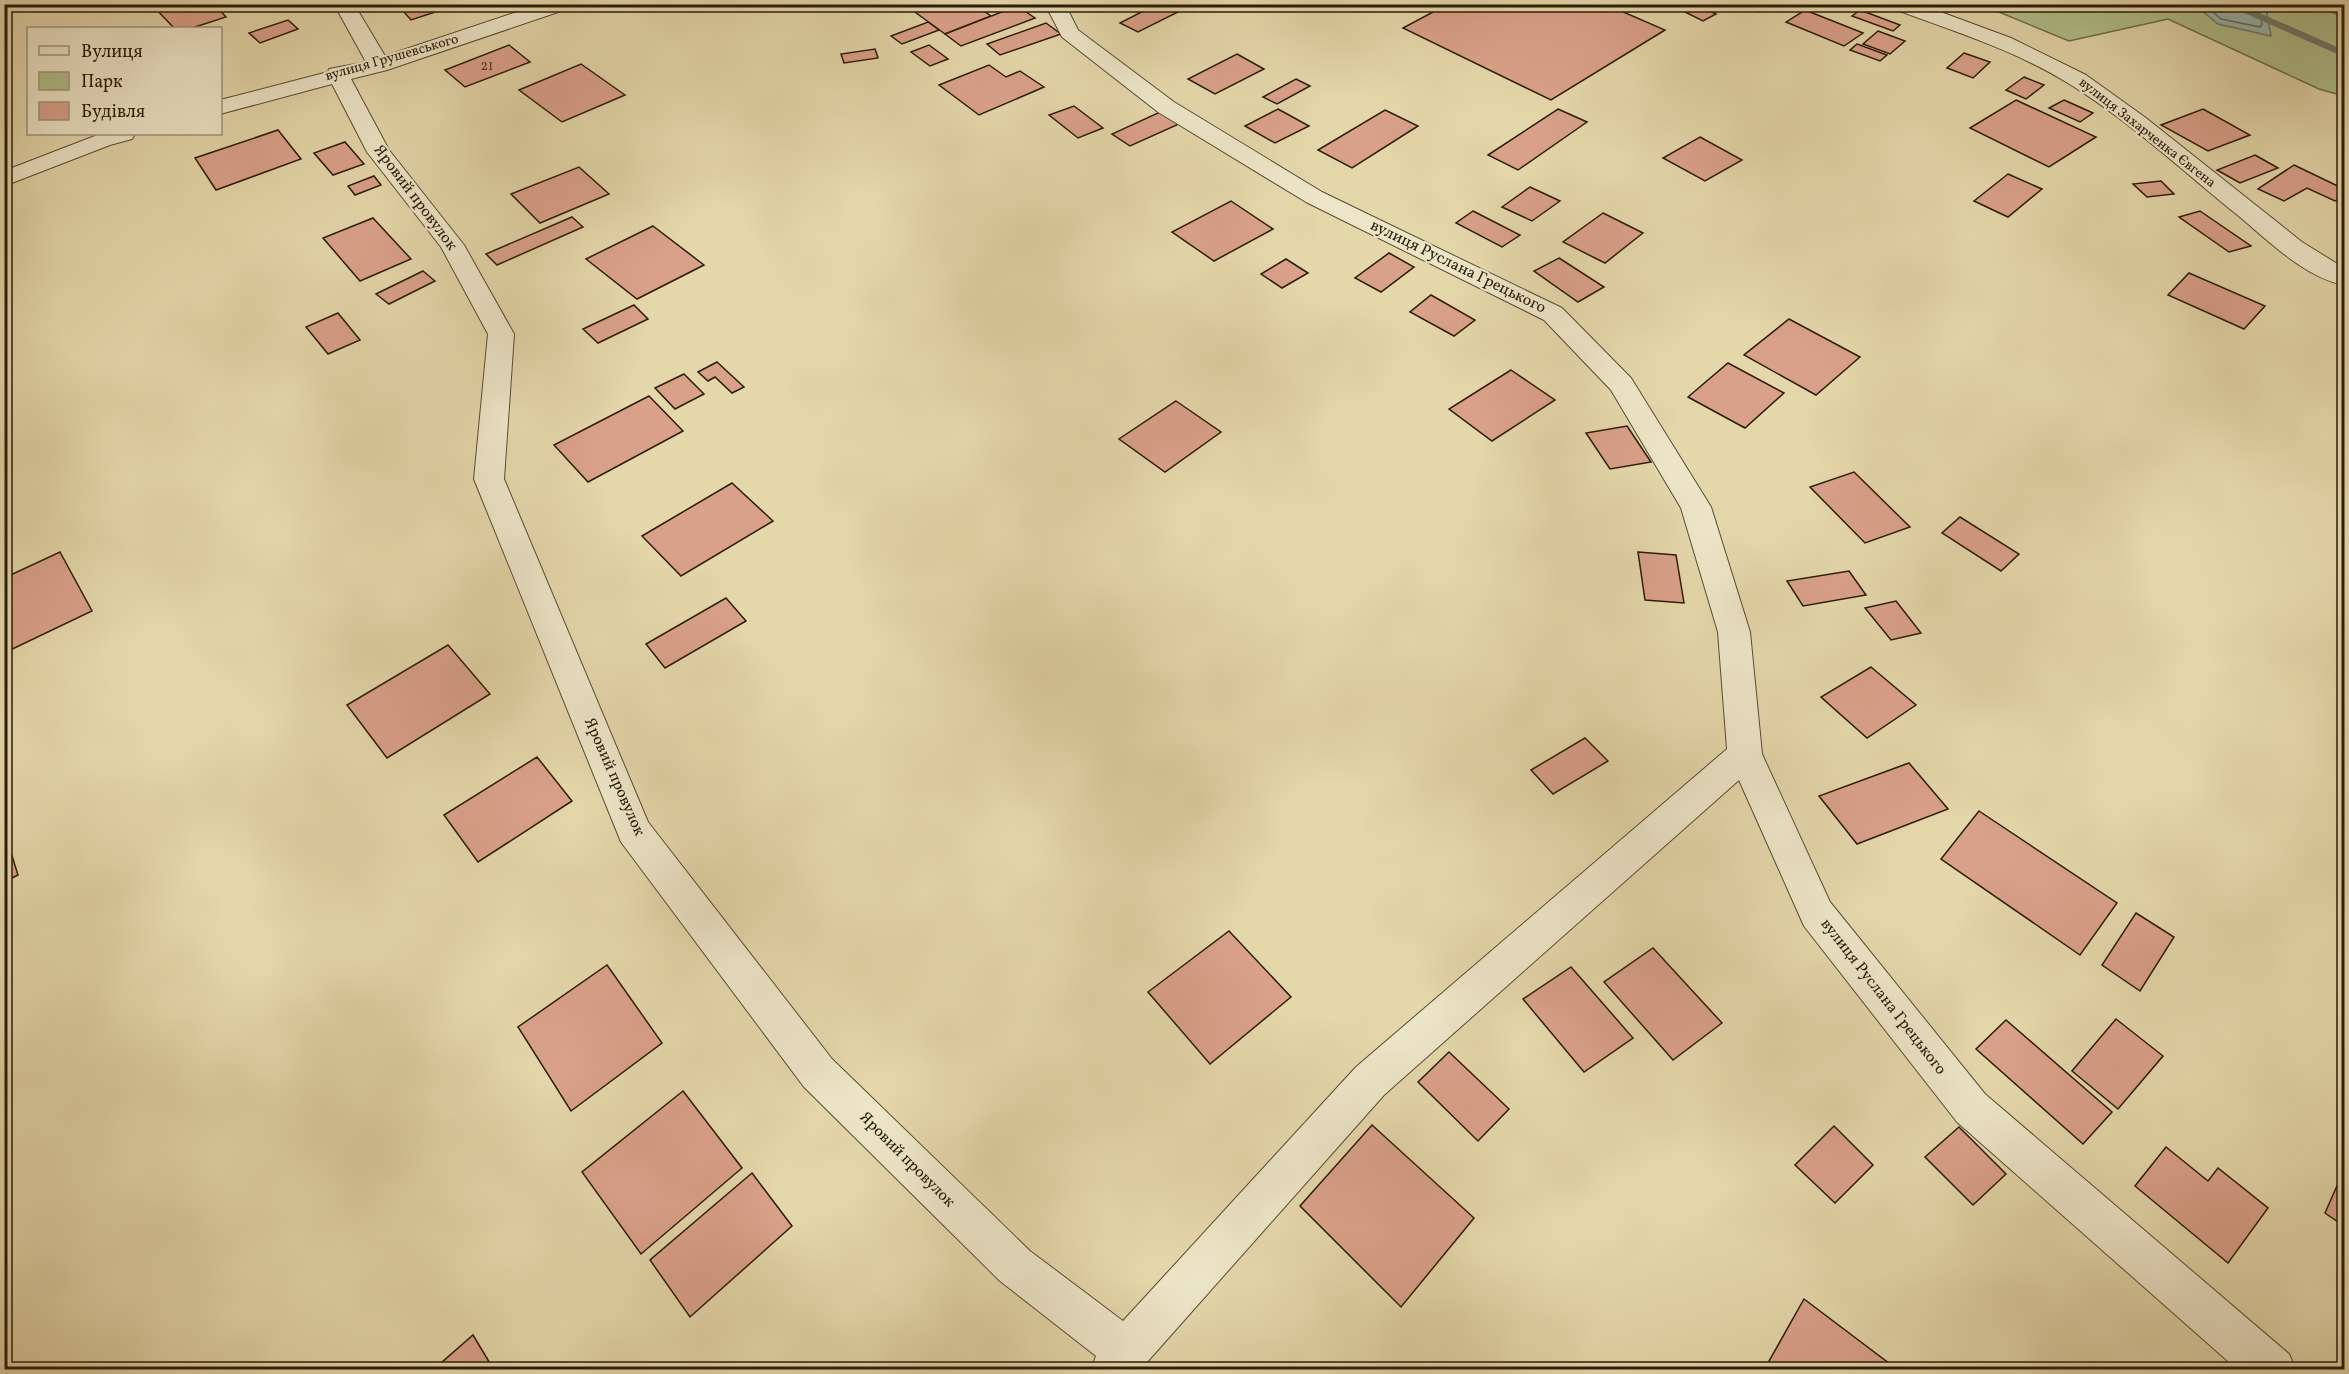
<svg xmlns="http://www.w3.org/2000/svg" width="2349" height="1374" viewBox="0 0 2349 1374" font-family="Vollkorn,serif">
	<style>
		.green { fill: #b0bf8b; stroke: #6d6e4a; stroke-width: 1.5 }
		.water { fill: #98b8b1; stroke: #6c7a6e; stroke-width: 1.5 }
		.lines { fill: none; stroke-linecap: round; stroke-linejoin: round }
		.shore { stroke: #616a5d; stroke-width: 1.5 }
		.stream { fill: #6c7a6e; fill-rule: evenodd }
		.building { fill: #daa18a; stroke: #2a1c09; stroke-width: 1.5 }
		.street-casing { stroke: #584b31; stroke-width: 2 }
		.street { fill: #ede5c8; fill-rule: evenodd }
		.labels { text-anchor: middle; dominant-baseline: central; stroke-width: 4.5; stroke-linejoin: round; paint-order: stroke }
		.far-street-label { font-size: 14px; fill: #2a1c09; stroke: #ede5c8 }
		.number-label { font-size: 14px; fill: #563d29 }
		.street-label { font-size: 16px; fill: #2a1c09; stroke: #ede5c8 }
	</style>
	<rect width="100%" height="100%" fill="#e4d7aa"/>
	<filter id="stains"><feTurbulence type="fractalNoise" baseFrequency=".00333" numOctaves="4"/><feColorMatrix values="0 0 0 0 .2 0 0 0 0 .09 0 0 0 0 .02 0 0 0 .5 -.17"/></filter>
	<radialGradient id="worn" r=".72"><stop offset=".6" stop-color="#630" stop-opacity="0"/><stop offset="1" stop-color="#630" stop-opacity=".3"/></radialGradient>
	<path class="green" d="M1982 5H2313L2344 17V96L2319 89 2168 19 2069 41Z"/>
	<path class="water" d="M2195 5H2261L2266 8 2271 36 2218 24Z"/>
	<g class="lines">
		<path class="shore" d="M2204 4 2221 19 2260 27 2262 24 2258 4"/>
		<path class="stream" d="M2224 4H2239L2344 50V57Z"/>
	</g>
	<g class="building">
		<path d="M214 4 226 17 192 28H174L152 5Z"/>
		<path d="M397 4H460L411 20Z"/>
		<path d="M916 4H974L991 16 945 34 908 7Z"/>
		<path d="M1157 4H1166L1180 11 1138 32 1120 23Z"/>
		<path d="M1448 4H1605L1665 30 1551 100 1403 28Z"/>
		<path d="M1669 4H1696L1716 14 1703 21Z"/>
		<path d="M1740 4H1770L1758 12Z"/>
		<path d="M1017 6 1035 18 961 46 945 34Z"/>
		<path d="M1805 10 1863 33 1844 46 1786 22Z"/>
		<path d="M1860 10 1900 25 1893 31 1852 16Z"/>
		<path d="M288 20 298 29 260 43 249 33Z"/>
		<path d="M928 22 939 30 902 44 891 36Z"/>
		<path d="M1046 23 1061 34 1000 55 987 44Z"/>
		<path d="M1878 31 1905 41 1890 54 1863 44Z"/>
		<path d="M1857 44 1887 55 1880 61 1850 50Z"/>
		<path d="M509 45 530 62 465 87 445 70Z"/>
		<path d="M929 45 948 59 930 66 911 52Z"/>
		<path d="M875 49 878 58 844 63 841 54Z"/>
		<path d="M1964 53 1990 62 1973 78 1947 68Z"/>
		<path d="M1237 54 1264 69 1215 94 1188 79Z"/>
		<path d="M581 64 625 95 562 122 519 90Z"/>
		<path d="M989 65 1006 77 1020 71 1044 87 979 115 939 85Z"/>
		<path d="M2024 77 2044 85 2026 99 2006 90Z"/>
		<path d="M1296 79 1310 86 1277 104 1263 97Z"/>
		<path d="M2016 100 2096 137 2049 167 1970 128Z"/>
		<path d="M2064 100 2093 113 2080 122 2049 108Z"/>
		<path d="M1074 106 1103 128 1078 138 1049 115Z"/>
		<path d="M1278 109 1309 126 1275 143 1245 126Z"/>
		<path d="M1558 109 1587 122 1518 170 1488 155Z"/>
		<path d="M2203 109 2250 135 2208 151 2161 125Z"/>
		<path d="M1385 110 1418 126 1352 168 1318 150Z"/>
		<path d="M1160 112 1179 124 1130 146 1112 134Z"/>
		<path d="M278 130 301 159 216 190 195 158Z"/>
		<path d="M1700 137 1742 160 1705 181 1663 158Z"/>
		<path d="M345 142 364 164 333 175 314 153Z"/>
		<path d="M2255 155 2278 168 2240 183 2217 170Z"/>
		<path d="M2294 165 2344 189V195L2335 201 2307 188 2284 201 2258 189Z"/>
		<path d="M579 167 609 194 540 223 511 194Z"/>
		<path d="M2008 174 2042 189 2008 217 1974 201Z"/>
		<path d="M374 176 381 185 355 195 348 186Z"/>
		<path d="M2161 181 2174 194 2147 197 2133 184Z"/>
		<path d="M1530 187 1560 201 1532 221 1502 207Z"/>
		<path d="M1231 201 1273 229 1214 261 1172 232Z"/>
		<path d="M1473 211 1520 235 1502 247 1456 223Z"/>
		<path d="M2200 211 2251 246 2229 252 2179 217Z"/>
		<path d="M1603 213 1643 233 1605 263 1563 242Z"/>
		<path d="M572 217 583 227 497 265 486 254Z"/>
		<path d="M373 218 411 259 360 281 323 238Z"/>
		<path d="M653 226 704 265 637 299 586 259Z"/>
		<path d="M1389 253 1414 267 1381 292 1355 278Z"/>
		<path d="M1559 258 1604 287 1578 302 1534 271Z"/>
		<path d="M1286 259 1308 273 1282 288 1261 274Z"/>
		<path d="M423 271 435 281 389 304 376 294Z"/>
		<path d="M2189 273 2265 306 2244 329 2168 295Z"/>
		<path d="M1431 295 1475 320 1454 336 1410 312Z"/>
		<path d="M634 305 648 319 598 343 583 329Z"/>
		<path d="M338 313 360 340 328 354 306 327Z"/>
		<path d="M1789 319 1860 357 1816 395 1744 355Z"/>
		<path d="M717 362 744 387 732 393 715 377 708 381 698 372Z"/>
		<path d="M1728 363 1784 393 1745 428 1688 397Z"/>
		<path d="M1511 370 1555 400 1492 441 1449 409Z"/>
		<path d="M684 374 704 394 675 409 655 388Z"/>
		<path d="M649 396 683 431 588 482 554 445Z"/>
		<path d="M1176 401 1221 432 1165 472 1119 439Z"/>
		<path d="M1627 426 1651 462 1610 469 1586 433Z"/>
		<path d="M1854 472 1910 527 1865 543 1810 487Z"/>
		<path d="M732 483 773 521 681 576 642 536Z"/>
		<path d="M1960 517 2019 554 2001 571 1942 533Z"/>
		<path d="M60 552 92 611 4 653V578Z"/>
		<path d="M1638 552 1676 555 1684 603 1645 600Z"/>
		<path d="M1849 571 1866 595 1803 606 1787 581Z"/>
		<path d="M726 598 746 621 665 668 646 644Z"/>
		<path d="M1896 601 1921 633 1891 640 1865 608Z"/>
		<path d="M448 645 490 694 387 758 347 705Z"/>
		<path d="M1871 667 1916 705 1867 738 1821 697Z"/>
		<path d="M1585 738 1608 761 1553 794 1531 770Z"/>
		<path d="M537 757 572 801 478 862 444 815Z"/>
		<path d="M1909 763 1948 809 1857 844 1819 796Z"/>
		<path d="M1979 811 2117 903 2080 955 1941 859Z"/>
		<path d="M4 830 18 875 4 882Z"/>
		<path d="M2136 913 2174 937 2140 991 2102 965Z"/>
		<path d="M1229 931 1291 997 1210 1064 1148 992Z"/>
		<path d="M1653 948 1722 1023 1673 1060 1604 982Z"/>
		<path d="M607 965 662 1043 571 1111 518 1027Z"/>
		<path d="M1571 967 1633 1038 1584 1072 1523 999Z"/>
		<path d="M2116 1019 2163 1056 2118 1109 2072 1071Z"/>
		<path d="M2006 1020 2112 1112 2083 1144 1976 1049Z"/>
		<path d="M1449 1052 1509 1109 1478 1141 1418 1082Z"/>
		<path d="M683 1091 742 1168 641 1254 582 1172Z"/>
		<path d="M1372 1125 1474 1218 1401 1307 1300 1206Z"/>
		<path d="M1834 1126 1873 1165 1835 1203 1795 1165Z"/>
		<path d="M1959 1127 2006 1174 1973 1205 1925 1157Z"/>
		<path d="M2166 1147 2208 1181 2218 1168 2268 1208 2228 1263 2135 1186Z"/>
		<path d="M2344 1170V1226L2325 1213Z"/>
		<path d="M752 1173 792 1226 690 1317 650 1260Z"/>
		<path d="M1804 1299 1890 1364 1887 1370H1764Z"/>
		<path d="M473 1335 494 1370H433Z"/>
	</g>
	<g class="lines">
		<g class="street-casing">
			<g id="street">
				<path d="M334 4H354L385 56 541 4H573L570 8 387 70 351 79 389 150 464 245 514 334 504 479 648 822 832 1059 1030 1251 1123 1321 1356 1067 1727 749 1718 632 1681 508 1611 390 1544 320 1306 202 1158 112 1062 37 1045 4H1065L1078 30 1174 102 1322 192 1562 308 1631 378 1711 507 1750 632 1762 754 1830 902 1985 1094 2289 1354 2296 1370H2238L1957 1122 1804 926 1739 780 1384 1095 1140 1370H1091L1096 1356 1000 1281 804 1087 621 842 474 479 488 334 441 247 367 152 332 84 220 114V100L328 72 329 69 366 62Z"/>
				<path d="M1889 4H1919L2011 38 2086 75 2146 118 2302 242 2344 268V285C2303 277 2267 239 2235 213 2182 170 2130 122 2071 85 2016 50 1952 31 1892 8Z"/>
				<path d="M2333 4H2344V11L2337 9Z"/>
				<path d="M100 134H135L132 139 110 145 4 186V171Z"/>
			</g>
		</g>
		<use href="#street" class="street"/>
	</g>
	<g class="labels">
		<g class="far-street-label">
			<text transform="translate(392 58) rotate(-16)">вулиця Грушевського</text>
			<text transform="translate(2147 133) rotate(38)">вулиця Захарченка Євгена</text>
		</g>
		<g class="number-label">
			<text x="487" y="66">21</text>
		</g>
		<g class="street-label">
			<text transform="translate(415 198) rotate(53)">Яровий провулок</text>
			<text transform="translate(1458 267) rotate(26)">вулиця Руслана Грецького</text>
			<text transform="translate(614 777) rotate(66)">Яровий провулок</text>
			<text transform="translate(1883 997) rotate(52)">вулиця Руслана Грецького</text>
			<text transform="translate(907 1160) rotate(45)">Яровий провулок</text>
		</g>
	</g>
	<rect width="2349" height="1374" fill="none" stroke="#e4d7aa" stroke-width="24"/>
	<rect x="6" y="6" width="2337" height="1362" fill="none" stroke="#2a1c09" stroke-width="3"/>
	<rect x="12" y="12" width="2325" height="1350" fill="none" stroke="#2a1c09" stroke-width="1.5"/>
	<rect x="27" y="27" width="195" height="108" fill="#ede5c8" stroke="#9f957c" stroke-width="1.5"/>
	<rect x="39" y="46" width="30" height="9" fill="#ede5c8" stroke="#9f957c" stroke-width="1.5"/>
	<text x="81" y="57" font-size="18" fill="#2a1c09">Вулиця</text>
	<rect x="39" y="72" width="30" height="18" fill="#b0bf8b" stroke="#9f957c" stroke-width="1.5"/>
	<text x="81" y="87" font-size="18" fill="#2a1c09">Парк</text>
	<rect x="39" y="102" width="30" height="18" fill="#daa18a" stroke="#9f957c" stroke-width="1.5"/>
	<text x="81" y="117" font-size="18" fill="#2a1c09">Будівля</text>
	<rect width="100%" height="100%" filter="url(#stains)"/>
	<rect width="100%" height="100%" fill="url(#worn)"/>
</svg>
